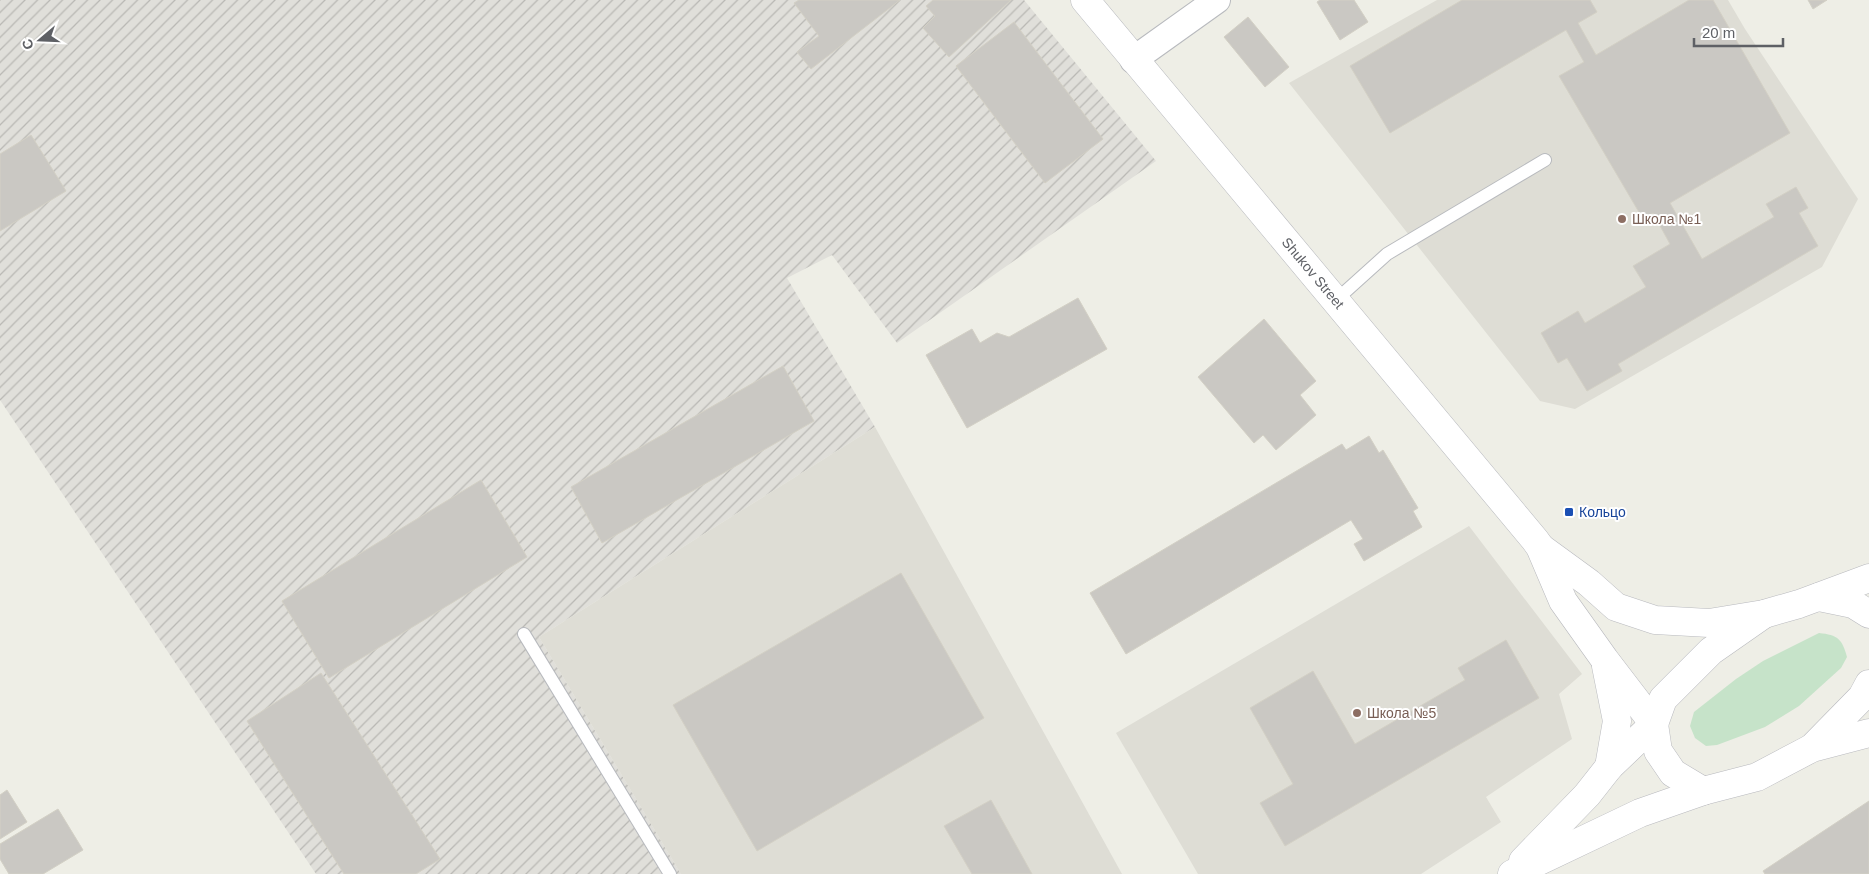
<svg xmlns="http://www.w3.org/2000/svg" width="1869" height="874" viewBox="0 0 1869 874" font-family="Helvetica,sans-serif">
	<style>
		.industrial { fill: url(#industrial-furrows) }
		.education { fill: #deddd5 }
		.grass { fill: #c6e3c9 }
		.building { fill: #cac8c3; stroke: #d3d0c5 }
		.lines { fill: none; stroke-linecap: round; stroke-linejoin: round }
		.lane-casing { stroke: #b8babe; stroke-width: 14 }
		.street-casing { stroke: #b8babe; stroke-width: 28 }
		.secondary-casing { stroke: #b8b9be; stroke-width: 29 }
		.lane { stroke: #fff; stroke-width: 12 }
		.street { stroke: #fff; stroke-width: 26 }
		.secondary { stroke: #fff; stroke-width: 28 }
		.education-dot { fill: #8d6e63; stroke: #fff; stroke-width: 2 }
		.transit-dot { fill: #1a4fb4; stroke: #fff; stroke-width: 2 }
		.labels { text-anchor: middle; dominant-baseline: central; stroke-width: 4; stroke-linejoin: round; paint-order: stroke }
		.education-label { font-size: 14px; fill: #785e54; stroke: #fff; text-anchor: start }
		.street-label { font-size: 14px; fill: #5e6065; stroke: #fff }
		.transit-label { font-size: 14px; fill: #164399; stroke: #fff; text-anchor: start }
	</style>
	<defs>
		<pattern id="industrial-furrows" width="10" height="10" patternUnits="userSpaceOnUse" patternTransform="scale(1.25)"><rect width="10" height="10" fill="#e0dfda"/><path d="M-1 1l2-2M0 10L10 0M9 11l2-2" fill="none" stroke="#b9b8b4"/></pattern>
	</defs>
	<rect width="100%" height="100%" fill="#eeeee6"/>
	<path class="industrial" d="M0 0H1024L1156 161 897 343 832 255 787 278 875 427 539 637 681 874H316L0 400Z"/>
	<g class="education">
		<path d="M1437 0H1728L1745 29 1858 199 1822 267 1575 409 1540 401 1289 83Z"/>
		<path d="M875 427 1122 874H681L539 637Z"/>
		<path d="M1469 526 1582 674 1559 694 1572 739 1486 797 1501 822 1421 874H1198L1116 733Z"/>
	</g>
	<path class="grass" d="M1819 633C1838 635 1842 639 1847 657L1841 668 1799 706 1765 727 1717 745 1706 746 1695 738 1690 726 1694 712 1736 679 1763 661Z"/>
	<g class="building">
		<path d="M799 0H900L811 69 797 52 819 36 794 3Z"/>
		<path d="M933 0H1011L949 57 923 28 935 16 926 6Z"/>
		<path d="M1320 0H1354L1368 22 1340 40 1317 2Z"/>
		<path d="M1462 0H1590L1597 12 1578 23 1596 55 1689 0H1713L1790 133 1670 203 1702 259 1774 217 1766 204 1796 187 1808 208 1799 213 1818 246 1618 364 1622 371 1587 391 1567 358 1558 363 1541 333 1578 311 1585 323 1646 287 1633 266 1670 244 1653 213 1643 219 1559 76 1584 62 1566 30 1390 133 1350 66Z"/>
		<path d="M1808 0H1827L1813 9Z"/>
		<path d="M1248 17 1289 67 1265 87 1224 37Z"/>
		<path d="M1014 22 1103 139 1045 183 956 66Z"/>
		<path d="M31 135 66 191 0 231V154Z"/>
		<path d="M1078 298 1107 349 967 428 926 355 972 329 980 343 997 333 1009 337Z"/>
		<path d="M1264 319 1316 381 1300 395 1316 415 1276 450 1263 435 1254 443 1198 377Z"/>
		<path d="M783 366 814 421 602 543 571 487Z"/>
		<path d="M1369 436 1379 453 1383 450 1418 508 1413 511 1422 527 1364 561 1354 544 1363 539 1351 520 1126 654 1090 593 1342 444 1346 450Z"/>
		<path d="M481 480 527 557 329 678 282 601Z"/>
		<path d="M901 573 984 718 757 851 673 705Z"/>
		<path d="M1506 640 1539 698 1285 846 1260 803 1293 784 1250 708 1313 671 1355 744 1465 680 1458 668Z"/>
		<path d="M321 673 440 859 416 874H344L247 721Z"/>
		<path d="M7 790 27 822 0 839V795Z"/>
		<path d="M991 800 1032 874H972L944 826Z"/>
		<path d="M1869 801V874H1765L1763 871Z"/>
		<path d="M58 809 83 850 43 874H9L0 859V844Z"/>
	</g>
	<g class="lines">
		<g class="lane-casing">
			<g id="lane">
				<path d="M1336 300 1387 254 1545 160"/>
				<path d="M524 634 670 874"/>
			</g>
		</g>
		<g class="street-casing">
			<path id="street" d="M1133 60 1217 0"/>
		</g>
		<g class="secondary-casing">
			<g id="secondary">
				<path d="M1085 0 1535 540 1540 547 1563 601 1605 660 1654 724 1658 751 1673 773 1703 791"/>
				<path d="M1541 548 1589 583 1616 607 1655 620 1709 623 1764 614 1799 604 1869 578"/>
				<path d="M1819 597 1853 604 1869 614"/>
				<path d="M1606 666 1617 721 1609 767"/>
				<path d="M1813 747 1862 697 1869 684"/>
				<path d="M1523 861 1587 795 1609 767 1654 724 1663 699 1711 651 1764 614"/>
				<path d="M1512 874 1640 813 1703 791 1757 777 1812 748 1869 733"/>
			</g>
		</g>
		<use href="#lane" class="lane"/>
		<use href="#street" class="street"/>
		<use href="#secondary" class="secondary"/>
	</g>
	<g class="education-dot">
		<circle cx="1622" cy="219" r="5"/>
		<circle cx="1357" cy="713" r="5"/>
	</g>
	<rect class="transit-dot" x="1564" y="507" width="10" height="10" rx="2.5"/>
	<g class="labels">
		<g class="education-label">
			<text x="1632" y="219">Школа №1</text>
			<text x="1367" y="713">Школа №5</text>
		</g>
		<g class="street-label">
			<text transform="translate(1313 273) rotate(50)">Shukov Street</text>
		</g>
		<g class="transit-label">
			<text x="1579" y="512">Кольцо</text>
		</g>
	</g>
	<g transform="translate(40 40) rotate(251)" stroke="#ffffff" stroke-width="4" paint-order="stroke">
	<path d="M0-4L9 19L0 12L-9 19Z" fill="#5e6065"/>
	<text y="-8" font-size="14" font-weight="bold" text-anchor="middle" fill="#5e6065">С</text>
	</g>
	<path d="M1694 38v8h89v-8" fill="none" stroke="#5e6065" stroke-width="2.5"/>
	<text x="1702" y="38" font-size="15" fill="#5e6065" stroke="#ffffff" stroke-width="4" paint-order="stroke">20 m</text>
</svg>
